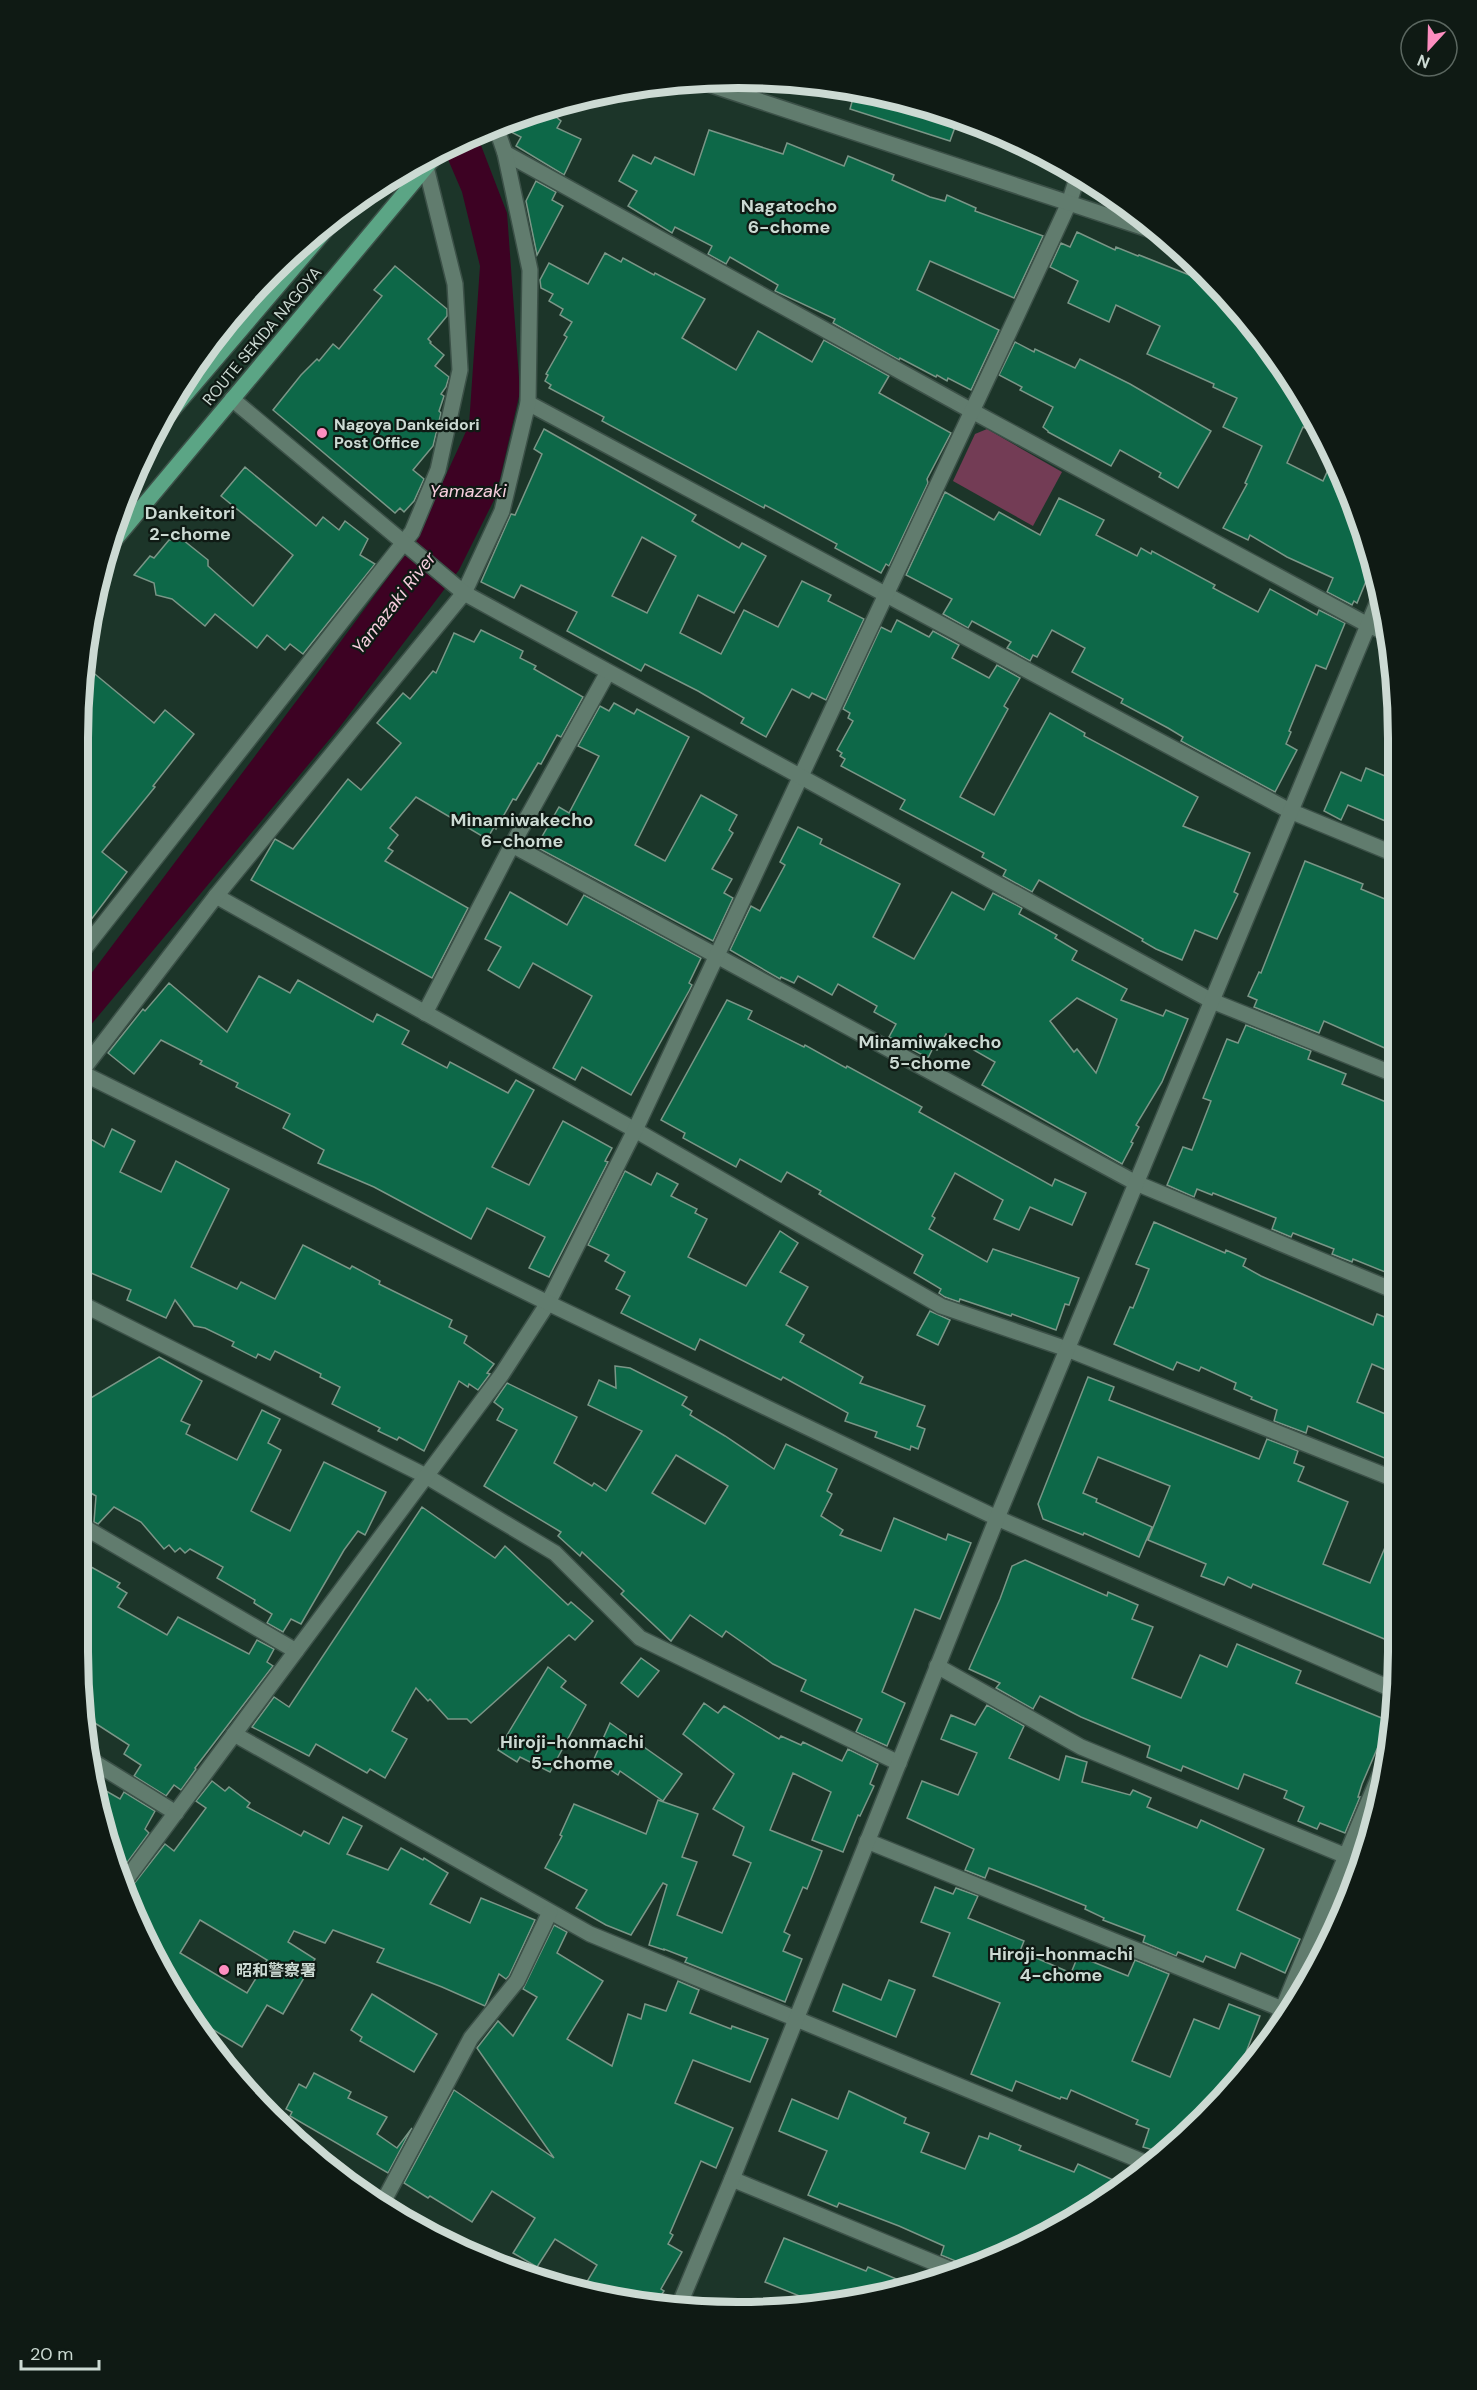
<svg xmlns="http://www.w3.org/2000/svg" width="1477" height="2390" viewBox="0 0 1477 2390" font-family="'DM Sans','Noto Sans JP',sans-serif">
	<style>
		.green { fill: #733c55 }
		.water { fill: #3d0223 }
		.building { fill: #0d6848; stroke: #7a9687; stroke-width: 1.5; fill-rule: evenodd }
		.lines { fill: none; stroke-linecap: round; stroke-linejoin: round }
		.minor-casing { stroke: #3c5148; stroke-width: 18 }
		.tertiary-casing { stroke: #3c5148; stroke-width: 18 }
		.primary-casing { stroke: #3c5148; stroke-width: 18 }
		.minor { stroke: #617c6e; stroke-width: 15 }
		.tertiary { stroke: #617c6e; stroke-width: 15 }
		.primary { stroke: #5ba585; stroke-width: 15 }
		.poi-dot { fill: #fd8ec0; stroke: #0f1a14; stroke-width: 2 }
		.labels { text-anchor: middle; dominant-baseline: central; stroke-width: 4.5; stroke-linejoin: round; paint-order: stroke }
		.street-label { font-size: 16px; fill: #ccdad3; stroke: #0f1a14 }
		.poi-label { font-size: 16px; font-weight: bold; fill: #ccdad3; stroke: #0f1a14; text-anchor: start }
		.neighbourhood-label { font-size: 18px; font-weight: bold; fill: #ccdad3; stroke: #0f1a14 }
		.water-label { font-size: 18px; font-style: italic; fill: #f8cfdf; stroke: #0f1a14 }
		.rim { fill: none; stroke: #ccdad3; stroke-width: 8 }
	</style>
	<rect width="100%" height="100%" fill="#1c3529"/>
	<path class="green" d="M987 429 1062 472 1033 526 953 481 975 434Z"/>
	<path class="water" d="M477 135 507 213 520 392 496 496 459 570 339 728 84 1033V983L313 679 417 538 469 425 480 266 462 192 444 150Z"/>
	<g class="building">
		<path d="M855 91 909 100 958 119 950 141 850 109Z"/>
		<path d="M546 109 561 121 557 128 581 139 564 175 516 146 521 137 509 131 516 117Z"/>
		<path d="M709 130 783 154 787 143 844 166 848 156 894 175 892 180 930 197 945 201 947 195 976 208 975 211 1043 236 1014 298 930 261 917 290 999 330 971 390 948 378 947 381 937 375 936 377 900 358 899 360 833 323 835 319 775 291 778 285 730 257 726 264 708 254 712 246 675 227 672 233 628 206 637 191 619 181 633 155 651 164 655 157 694 175Z"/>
		<path d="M536 181 556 192 552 200 563 206 537 255 526 201Z"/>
		<path d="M1077 232 1115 250 1116 247 1138 256 1139 255 1217 286 1235 303 1265 345 1261 355 1277 362 1311 409 1322 435 1303 427 1287 463 1323 481 1332 461 1374 562 1357 603 1354 601 1352 605 1327 592 1333 578 1287 557 1250 535 1248 540 1223 528 1247 484 1245 483 1262 446 1223 427 1237 398 1213 387 1214 384 1147 354 1160 326 1116 305 1109 322 1068 303 1078 281 1050 267 1061 243 1070 247Z"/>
		<path d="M605 253 621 262 623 258 654 275 655 273 705 299 682 338 736 370 758 331 812 362 824 340 889 376 879 393 951 433 927 479 928 483 889 566 886 564 881 573 835 548 837 544 765 505 764 508 602 421 604 417 549 388 551 385 545 381 548 375 546 374 567 337 564 335 572 322 560 315 563 309 549 301 553 294 541 288 540 280 549 263 588 284Z"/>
		<path d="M395 266 447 309V316L428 339 431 342 430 343 444 355 435 366 449 377 446 387 441 394 444 396 439 411 441 413 433 446 413 470 424 479 414 501 404 512 400 508 395 513 273 410 301 375 317 359 319 361 333 344 339 349 382 296 374 290Z"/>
		<path d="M1015 342 1034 352 1035 349 1075 368 1080 359 1130 384 1211 431 1178 488 1159 477 1161 473 1120 450 1111 466 1048 432V431L1043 427 1053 407 1020 390 1022 387 999 375Z"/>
		<path d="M544 429 696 515 692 521 739 548 742 543 766 556 734 613 698 595 680 633 721 654 744 610 778 627 802 581 831 595 828 601 864 619 826 700 812 693 809 698 792 689 766 737 741 723 744 718 698 691 645 664 641 671 567 631 577 612 521 585 514 598 481 582 511 514 515 515 542 454 534 449ZM642 537 676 556 647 613 612 596Z"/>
		<path d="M245 467 316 526 323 517 339 530 345 521 368 539 360 555 375 564 303 654 290 644 285 650 267 635 257 648 215 614 205 626 172 599 156 595 154 583 134 575 150 556 154 558 169 540H183L208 560V566L253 606 293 555 221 496Z"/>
		<path d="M945 492 994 520 999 512 1040 535 1059 498 1104 520 1096 535 1137 556 1141 548 1151 554 1152 551 1215 585 1213 588 1258 612 1270 589 1317 615 1319 610 1345 623 1326 669 1316 665 1289 731 1291 732 1286 744 1297 750 1275 792 1181 741 1183 737 1168 728 1121 703 1123 699 1072 672 1085 648 1052 630 1037 657 1033 655 1030 661 1007 648 1011 642 972 621 968 628 943 614 952 599 906 575Z"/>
		<path d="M897 620 929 637 933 631 959 645 952 658 989 678 997 665 1020 678 1004 706 1008 709 960 797 994 815 1050 713 1085 733 1084 736 1198 797 1183 826 1250 853 1234 892 1238 894 1217 939 1195 930 1182 960 1156 949 1142 941 1143 939 1039 880 1032 892 1003 876 1006 870 982 857 984 853 900 809 905 800 841 766 845 759 840 756 842 753 837 750 853 721 848 718 850 713 843 709 881 627 891 632Z"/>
		<path d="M481 630 523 651 520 658 536 666 534 669 583 697 561 737 557 735 541 764 538 763 516 800 513 799 496 829 494 827 487 839 416 797 390 828 398 835 388 848 393 851 385 861 468 908 432 978 251 880 275 839 293 849 348 779 361 790 401 743 377 723 403 693 410 699 433 671 436 673 454 633 474 642Z"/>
		<path d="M84 665 154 723 165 710 194 734 153 786 155 787 102 852 127 872 84 929Z"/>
		<path d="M614 703 634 714 637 709 689 737 635 845 665 861 701 795 737 815 729 830 733 833 712 869 732 879 724 893 733 898 713 941 536 847 559 807 569 813 599 756 578 746 600 706 609 711Z"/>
		<path d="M1366 768 1397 781V826L1348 805 1341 820 1324 811 1341 772 1361 781Z"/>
		<path d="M798 827 822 839 820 844 900 884 873 937 914 959 952 892 984 910 993 893 1022 908 1019 914 1057 935 1055 938 1077 951 1072 960 1127 989 1121 1000 1163 1016 1166 1010 1188 1019 1162 1082 1136 1125 1139 1127 1131 1142 1133 1143 1122 1164 982 1085 995 1062 946 1034 937 1050 933 1048 928 1058 889 1037 896 1024 874 1012 877 1006 838 984 832 995 798 976 794 983 781 977 780 979 730 950 751 906 760 911 785 865 780 862ZM1077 998 1117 1019 1096 1073 1077 1049 1074 1052 1050 1021Z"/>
		<path d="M1305 861 1363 884 1361 889 1397 904 1396 1053 1324 1021 1319 1033 1254 1007 1257 1000 1248 996 1259 972 1261 973Z"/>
		<path d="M510 892 567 925 584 895 701 958 689 983 692 985 689 991 631 1095 582 1067 575 1080 553 1068 592 996 533 963 519 988 488 970 501 947 485 939Z"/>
		<path d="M259 976 290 993 298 980 373 1022 377 1014 409 1031 402 1044 447 1068 450 1062 508 1093 516 1080 534 1090 492 1167 529 1185 563 1121 612 1148 605 1161 608 1162 549 1277 529 1268 545 1237 487 1208 471 1239 374 1187 318 1163 324 1150 283 1128 290 1114 236 1087 238 1083 200 1064 202 1061 161 1040 134 1074 108 1053 143 1009 145 1011 169 983 227 1032Z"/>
		<path d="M727 1000 752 1011 748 1019 804 1047 805 1045 846 1068 847 1066 922 1107 919 1112 1052 1186 1055 1179 1086 1193 1072 1225 1030 1207 1019 1230 994 1219 1003 1200 955 1173 932 1216 935 1218 929 1229 987 1262 993 1249 1079 1278 1069 1305 1065 1304 1056 1330 1012 1314 1011 1316 960 1299 959 1302 945 1297 939 1293 941 1289 914 1273 923 1255 819 1194 821 1191 787 1172 781 1182 740 1159 736 1167 683 1138 685 1133 661 1120Z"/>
		<path d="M1246 1025 1311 1051 1308 1059 1346 1074 1342 1084 1396 1106 1395 1276 1353 1259 1352 1262 1332 1254 1334 1249 1293 1233 1291 1237 1272 1229 1276 1218 1213 1193 1212 1195 1197 1189 1194 1197 1167 1185 1183 1147 1192 1150 1211 1101 1203 1098 1227 1039 1238 1043Z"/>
		<path d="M112 1129 135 1141 120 1172 161 1192 176 1161 229 1189 191 1267 237 1289 241 1282 275 1299 303 1245 350 1269 352 1266 380 1281 379 1284 452 1320 449 1327 467 1336 464 1343 494 1364 487 1373 490 1374 478 1390 469 1384 468 1387 459 1381 424 1451 399 1437 397 1440 378 1431 380 1428 332 1404 340 1387 320 1377 321 1374 275 1351 270 1360 258 1354 256 1358 232 1346 234 1342 205 1328 194 1326 175 1300 166 1318 127 1300 131 1290 84 1270V1135L104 1147Z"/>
		<path d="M625 1171 651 1185 657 1173 678 1184 671 1196 697 1209 695 1213 707 1219 688 1257 746 1286 780 1231 798 1243 780 1272 808 1287 786 1325 804 1335 800 1342 863 1377 860 1383 925 1406 917 1426 925 1429 918 1449 911 1446 910 1450 875 1437 877 1432 845 1421 848 1413 783 1377 781 1380 700 1339 695 1350 621 1313 630 1296 616 1289 625 1272 605 1261 609 1255 588 1245Z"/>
		<path d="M1154 1222 1225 1253 1226 1250 1246 1259 1243 1266 1261 1276 1373 1325 1377 1314 1395 1321V1374L1372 1364 1357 1402 1395 1418 1394 1462 1308 1426 1306 1433 1274 1421 1277 1410 1251 1399 1252 1397 1234 1389 1236 1383 1201 1367 1199 1371 1177 1362 1173 1370 1114 1344 1130 1307 1133 1308 1149 1269 1136 1264Z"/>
		<path d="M930 1311 950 1320 938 1345 917 1335Z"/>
		<path d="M159 1357 202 1381 181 1421 190 1425 186 1434 237 1460 262 1410 280 1419 268 1443 281 1450 251 1511 290 1531 324 1462 386 1492 365 1535 358 1531 344 1550 301 1624 291 1619 283 1632 267 1623 272 1614 254 1603 255 1600 217 1578 223 1567 190 1549 185 1553 180 1548 175 1552 169 1545 164 1549 141 1522 114 1507 98 1524 94 1522 96 1496 84 1489V1402Z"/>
		<path d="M615 1366 630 1368 687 1397 682 1405 692 1411 690 1415 725 1436 774 1469 786 1444 837 1469 827 1491 832 1494 821 1516 843 1530 840 1535 881 1551 894 1518 946 1540 948 1534 971 1543 940 1619 915 1609 882 1692 905 1703 887 1746 856 1732 862 1719 801 1691 806 1680 773 1664 726 1631 722 1637 690 1615 671 1641 621 1594 624 1591 582 1552 580 1556 558 1536 561 1532 484 1486 517 1430 497 1420 503 1409 494 1402 507 1383 577 1417 554 1463 592 1486 594 1483 606 1491 642 1431 588 1405 599 1380 616 1388ZM676 1455 728 1486 705 1524 652 1493Z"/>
		<path d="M1088 1377 1114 1387 1109 1400 1259 1459 1267 1439 1298 1451 1294 1463 1304 1467 1298 1481 1348 1502 1323 1564 1370 1583 1394 1526V1643L1253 1584 1251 1588 1228 1577 1224 1585 1201 1576 1206 1564 1148 1540 1170 1486 1098 1457 1083 1493 1097 1499 1096 1502 1152 1527 1139 1557 1084 1533 1083 1535 1043 1519 1038 1504Z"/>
		<path d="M422 1507 495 1558 505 1546 568 1605 571 1602 593 1621 575 1640 569 1635 471 1723 467 1719H448L430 1699 428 1701 416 1688 392 1731 407 1739 385 1778 370 1769 367 1773 316 1744 309 1756 252 1727 274 1697 289 1707Z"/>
		<path d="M1025 1560 1107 1596 1108 1592 1138 1605 1132 1619 1153 1627 1132 1678 1181 1698 1200 1655 1227 1667 1237 1644 1301 1671 1296 1683 1389 1721 1362 1784 1358 1797H1360L1345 1833 1320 1823 1317 1829 1298 1821 1304 1807 1284 1798 1287 1791 1244 1774 1238 1789 1183 1766 1181 1771 1147 1757 1150 1746 1081 1717 1040 1696 1033 1709 996 1688 1000 1683 969 1669 1000 1599 1012 1566Z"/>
		<path d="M84 1563 120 1583 117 1587 127 1593 118 1607 167 1635 178 1617 249 1654 257 1640 274 1649 267 1662 273 1666 195 1768 196 1769 181 1790 174 1785 166 1796 134 1776 141 1765 124 1754 129 1745 84 1716Z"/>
		<path d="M641 1658 659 1671 638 1697 621 1683Z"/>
		<path d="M548 1667 566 1681 561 1687 586 1705 550 1772 520 1757 517 1762 498 1750Z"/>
		<path d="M704 1703 718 1713 724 1706 779 1739 781 1736 801 1745 803 1742 842 1761 848 1749 878 1764 870 1784 874 1786 860 1816 858 1815 843 1852 812 1840 831 1792 793 1773 770 1830 822 1851 807 1889 803 1887 784 1932 790 1935 783 1951 802 1959 785 2002 685 1962 687 1958 664 1949V1950L649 1945 667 1885 663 1883 631 1935 606 1925 576 1908 587 1890 545 1868 562 1836 560 1835 574 1804 646 1834 658 1800 698 1814 682 1857 697 1862 677 1915 722 1933 751 1863 733 1855 744 1827 713 1809 734 1774 683 1734Z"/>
		<path d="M987 1705 1024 1726 1009 1758 1059 1780 1066 1756 1087 1762 1082 1782 1130 1795 1133 1790 1151 1798 1147 1807 1197 1828 1201 1820 1264 1849 1237 1910 1300 1939 1285 1973 1241 1953 1235 1968 1206 1956 1203 1962 1178 1952 1176 1956 1143 1942 1145 1936 1103 1920 1104 1918 1085 1909 1086 1906 1036 1886 989 1868 985 1878 965 1870 974 1849 907 1818 922 1781 958 1795 977 1753 941 1739 951 1715 975 1725Z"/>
		<path d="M610 1723 682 1774 663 1801 620 1771 618 1775 594 1759Z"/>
		<path d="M212 1781 225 1791 229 1787 250 1803 247 1807 301 1836 304 1831 329 1844 343 1817 362 1826 347 1854 388 1870 401 1848 423 1860 424 1858 448 1873 430 1904 470 1923 481 1898 535 1920 509 1976 506 1979 499 1974 485 2006 442 1987 377 1962 384 1949 333 1930 325 1943 294 1931 288 1942 315 1959 283 2014 267 2005 242 2047 192 2017 146 1944 126 1894 165 1844 174 1851 206 1808 196 1801ZM200 1920 267 1960 247 1993 180 1953Z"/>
		<path d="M94 1784 120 1799 124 1792 155 1811 145 1829 149 1833 118 1875 113 1863Z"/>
		<path d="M935 1887 953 1894 956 1888 978 1896 968 1918 1024 1941 1020 1951 1071 1973 1078 1956 1128 1976 1135 1960 1169 1974 1132 2061 1170 2077 1194 2019 1219 2029 1229 2004 1260 2016 1245 2055 1249 2057 1242 2074 1163 2153 1143 2147 1149 2129 1136 2124 1138 2120 1071 2090 1067 2099 1061 2097 1060 2099 1016 2081 1012 2091 971 2074 1000 2003 933 1976 950 1933 921 1922Z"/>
		<path d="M554 1925 567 1932 557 1953 603 1981 567 2039 612 2066 628 2014 641 2019 645 2004 666 2011 678 1981 699 1990 690 2013 731 2029 732 2026 768 2039 750 2082 693 2060 675 2103 733 2128 716 2168 701 2161 670 2233 673 2235 668 2244 682 2252 661 2289 664 2291 654 2306 582 2290 597 2265 555 2239 537 2267 513 2253 535 2218 492 2191 472 2222 430 2196 428 2198 404 2183 454 2090 554 2158 477 2048 498 2021 513 2036 537 1997 523 1989Z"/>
		<path d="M889 1980 915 1990 896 2037 833 2011 843 1984 881 2000Z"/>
		<path d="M372 1994 437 2034 414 2072 360 2041 362 2037 351 2030Z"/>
		<path d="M314 2073 351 2092 348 2098 387 2117 377 2134 397 2148 412 2128 388 2173 290 2116 292 2112 286 2109 299 2084 306 2088Z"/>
		<path d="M849 2091 906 2118 904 2123 929 2133 921 2152 965 2169 979 2136 988 2139 990 2133 1021 2146 1019 2150 1074 2172 1078 2164 1113 2180 1106 2197 1031 2244 968 2270 963 2264 941 2255 944 2246 899 2226 839 2203 837 2207 808 2195 827 2151 779 2131 792 2099 838 2119Z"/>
		<path d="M784 2238 866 2271 868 2267 913 2286 824 2306 765 2282Z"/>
		<path d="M933 2273 946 2278 929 2282Z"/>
	</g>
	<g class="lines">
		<g class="minor-casing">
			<g id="minor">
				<path d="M505 153 972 411 1368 625 1387 633"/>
				<path d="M528 403 1290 811 1397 855"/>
				<path d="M512 845 1136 1183 1395 1291"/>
				<path d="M216 896 635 1130 941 1306 1067 1349 1394 1479"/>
				<path d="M84 949 412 532 438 470 460 370 455 284 426 167"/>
				<path d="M425 1013 512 845 608 672"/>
				<path d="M84 1068 216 896 464 593 502 511 528 403 530 270 505 153 496 127"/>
				<path d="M84 1305 426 1476 555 1553 640 1638 899 1763"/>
				<path d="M84 1527 296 1651"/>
				<path d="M937 1666 1081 1747 1346 1856"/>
				<path d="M234 1734 590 1934 1151 2165"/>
				<path d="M89 1759 176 1813"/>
				<path d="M867 1841 1287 2011"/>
				<path d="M122 1885 502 1374 548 1303 635 1130 1018 313 1069 203 1078 175"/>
				<path d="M1268 2044 1390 1750"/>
				<path d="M732 2179 959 2273"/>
				<path d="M382 2204 471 2038 517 1981 550 1912"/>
			</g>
		</g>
		<g class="tertiary-casing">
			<g id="tertiary">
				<path d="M702 82 1160 233"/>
				<path d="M232 399 464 593 1212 1001 1396 1075"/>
				<path d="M84 1074 548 1303 997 1518 1394 1690"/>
				<path d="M678 2308 732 2179 997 1518 1381 594"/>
			</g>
		</g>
		<g class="primary-casing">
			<g id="primary">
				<path d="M169 414 336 218"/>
				<path d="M113 542 438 153"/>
			</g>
		</g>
		<use href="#minor" class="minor"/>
		<use href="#tertiary" class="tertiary"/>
		<use href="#primary" class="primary"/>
	</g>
	<g class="poi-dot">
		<circle cx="322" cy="433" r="6"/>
		<circle cx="224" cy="1970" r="6"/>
	</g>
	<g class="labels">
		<g class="street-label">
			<text transform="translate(262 336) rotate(-50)">ROUTE SEKIDA NAGOYA</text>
		</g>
		<g class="poi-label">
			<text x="334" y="424">Nagoya Dankeidori<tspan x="334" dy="18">Post Office</tspan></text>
			<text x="236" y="1970">昭和警察署</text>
		</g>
		<g class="neighbourhood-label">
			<text x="789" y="206">Nagatocho<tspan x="789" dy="21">6-chome</tspan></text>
			<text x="190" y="513">Dankeitori<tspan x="190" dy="21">2-chome</tspan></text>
			<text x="522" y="820">Minamiwakecho<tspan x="522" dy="21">6-chome</tspan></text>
			<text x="930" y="1042">Minamiwakecho<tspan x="930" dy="21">5-chome</tspan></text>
			<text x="572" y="1742">Hiroji-honmachi<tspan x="572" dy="21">5-chome</tspan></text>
			<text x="1061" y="1954">Hiroji-honmachi<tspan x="1061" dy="21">4-chome</tspan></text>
		</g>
		<g class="water-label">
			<text x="468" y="491">Yamazaki</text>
			<text transform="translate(394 603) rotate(-52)">Yamazaki River</text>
		</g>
	</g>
	<path d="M0 0H1477V2390H0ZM738 88H738A650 650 0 0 1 1388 738V1652A650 650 0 0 1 738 2302H738A650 650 0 0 1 88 1652V738A650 650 0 0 1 738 88Z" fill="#0f1a14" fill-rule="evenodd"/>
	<path class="rim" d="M738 88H738A650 650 0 0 1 1388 738V1652A650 650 0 0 1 738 2302H738A650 650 0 0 1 88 1652V738A650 650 0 0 1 738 88Z"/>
	<g transform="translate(1429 48) rotate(202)"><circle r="28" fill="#0f1a14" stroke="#5b6760" stroke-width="1.5"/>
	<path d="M0-4.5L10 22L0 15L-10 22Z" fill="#fd8ec0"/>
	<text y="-9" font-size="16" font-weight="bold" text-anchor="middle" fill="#ccdad3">N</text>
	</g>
	<path d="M21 2360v9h78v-9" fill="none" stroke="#ccdad3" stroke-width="3"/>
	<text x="30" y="2360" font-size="18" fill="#ccdad3" stroke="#0f1a14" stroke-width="4.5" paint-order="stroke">20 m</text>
</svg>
